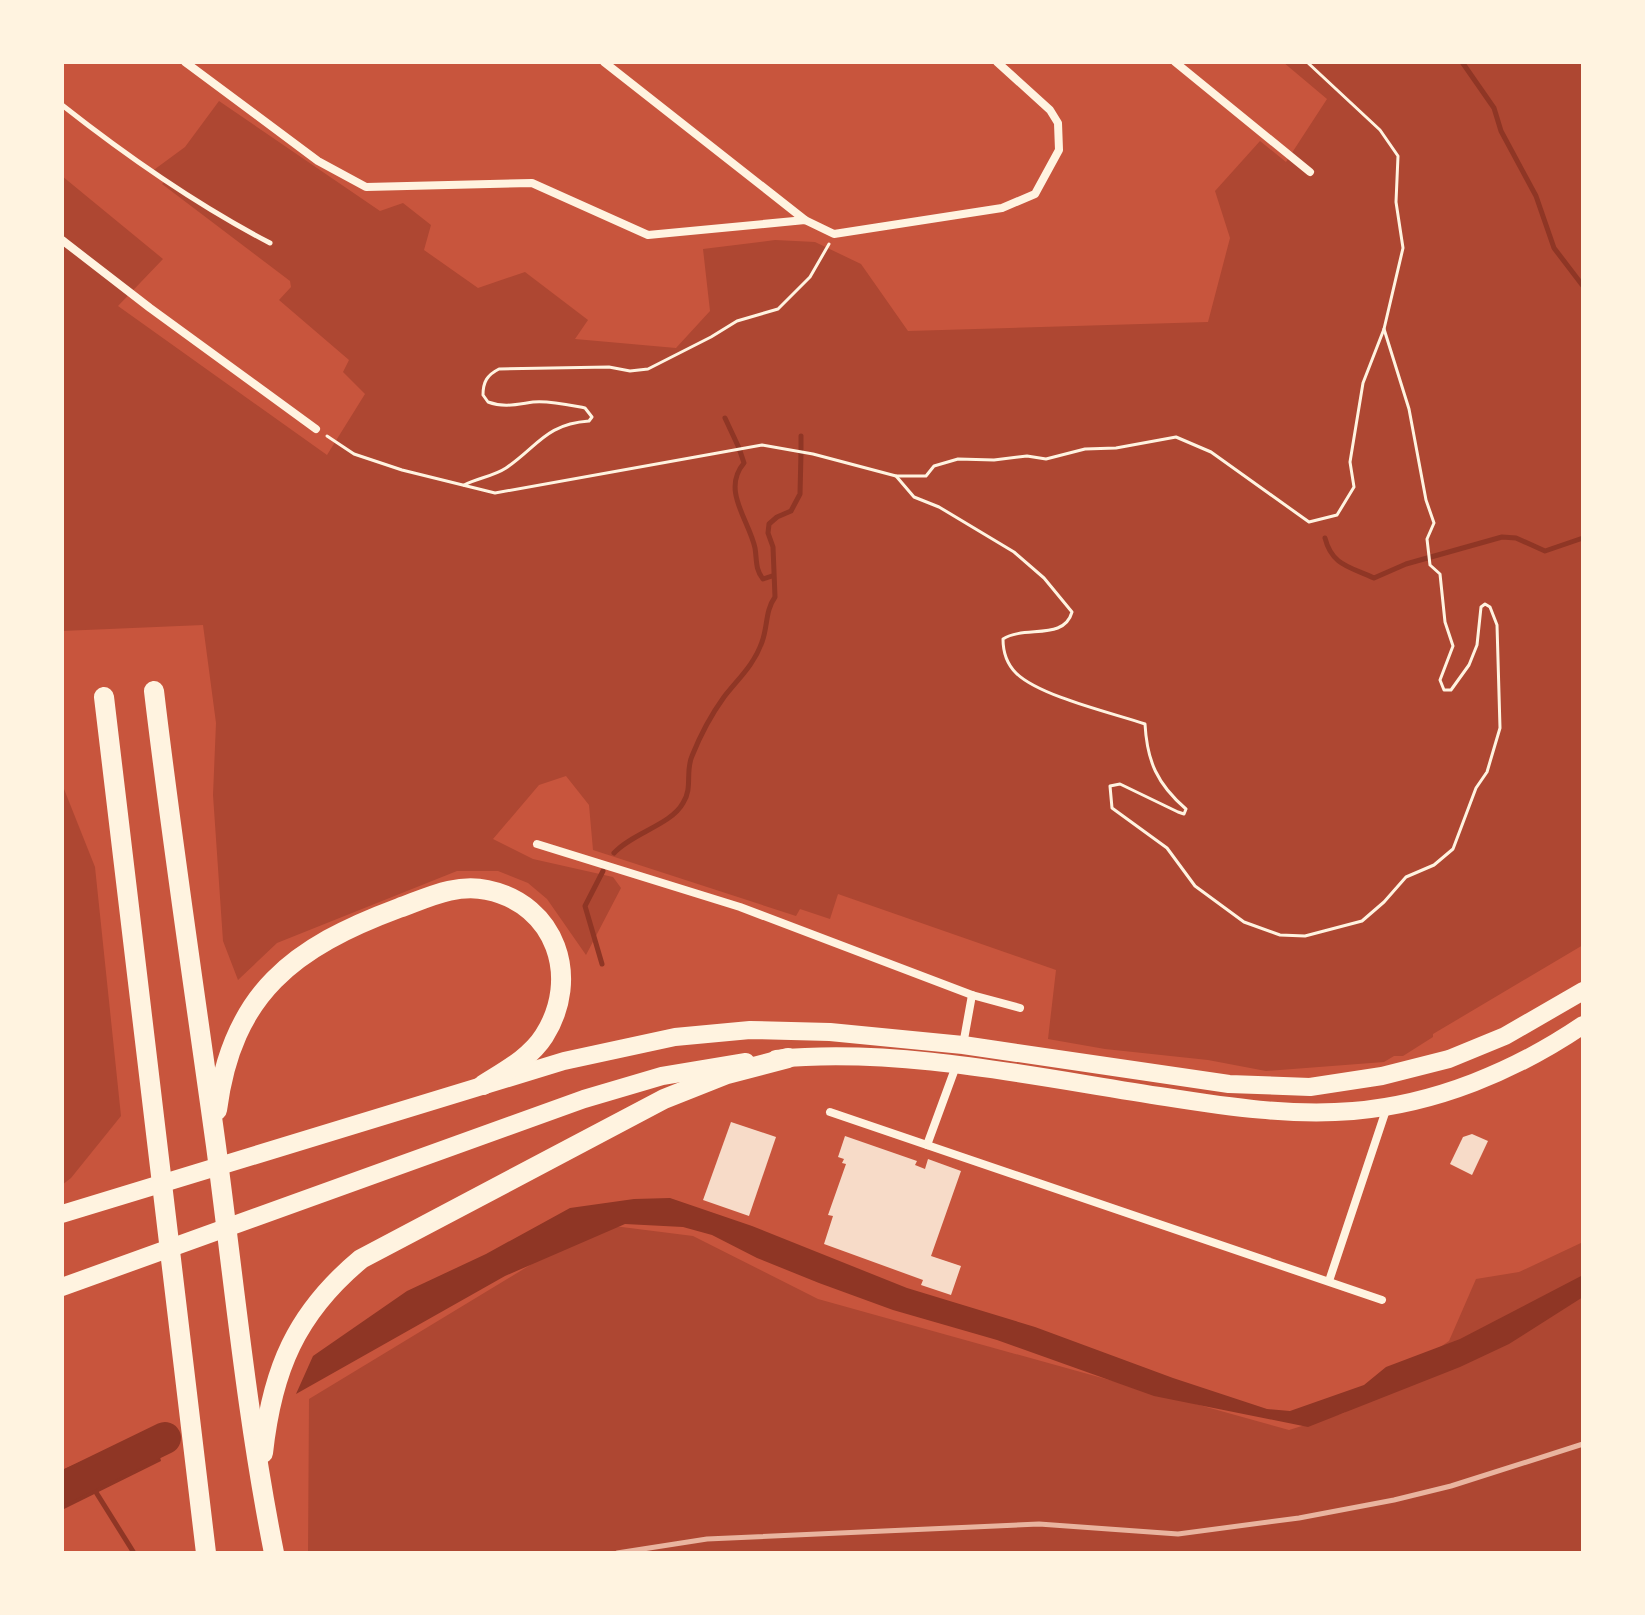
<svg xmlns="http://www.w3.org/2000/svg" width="1645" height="1615" viewBox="0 0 1645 1615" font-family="'Zilla Slab',serif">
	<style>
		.green { fill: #ae4732 }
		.water { fill: #8f3625 }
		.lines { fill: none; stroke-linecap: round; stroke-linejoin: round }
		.stream { stroke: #8f3625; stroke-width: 5 }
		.river { stroke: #8f3625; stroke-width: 32 }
		.building { fill: #f7dbc8 }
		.path { stroke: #fff3e0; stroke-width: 3 }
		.service { stroke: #fff3e0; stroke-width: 5 }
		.minor { stroke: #fff3e0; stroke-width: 8 }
		.trunk { stroke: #fff3e0; stroke-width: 18 }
		.motorway { stroke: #fff3e0; stroke-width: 20 }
		.rail { stroke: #e9b49f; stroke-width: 5 }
	</style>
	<rect width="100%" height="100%" fill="#c8553d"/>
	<g class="green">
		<path d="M1283 62H1583V945L1433 1034V1037L1403 1056H1394L1384 1062 1266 1071 1208 1060 1105 1049 1048 1039 1056 970 838 894 830 919 800 909 796 916 593 850 589 805 566 776 539 785 493 839 533 859 613 877 621 888 586 955 547 899 528 883 498 871H457L277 943 238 980 223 941 213 795 216 723 203 625 62 631V176L163 259 118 306 327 455 365 394 343 372 349 360 279 300 291 287 290 281 162 184 164 182 151 172 185 147 219 101 380 211 403 203 431 225 424 250 478 288 525 272 588 320 575 339 676 348 710 311 703 249 775 240 815 242 861 264 908 331 1208 322 1230 238 1215 191 1260 141 1286 162 1327 99Z"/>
		<path d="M62 784 95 867 121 1116 71 1178 62 1185Z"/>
		<path d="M598 1224 693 1236 818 1299 1289 1430 1344 1413 1449 1341 1476 1279 1519 1272 1583 1242V1553H308L309 1399Z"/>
	</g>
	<g class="water">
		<path d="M670 1198 752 1226 907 1288 1035 1327 1173 1378 1267 1409 1290 1411 1364 1385 1386 1367 1460 1339 1583 1275V1297L1509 1344 1460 1367 1308 1427 1154 1396 997 1340 893 1310 819 1283 757 1258 712 1235 683 1227 625 1224 505 1276 296 1394 313 1356 407 1291 486 1254 570 1208 634 1199Z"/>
		<path d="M153 1430 161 1461 62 1510V1470Z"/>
	</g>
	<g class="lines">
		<g class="stream">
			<path d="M1462 62 1494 108 1501 131 1536 196 1554 248 1583 286"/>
			<path d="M725 418 739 448"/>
			<path d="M801 436V449"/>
			<path d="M740 451 744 463C721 490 749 520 755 548 757 560 755 569 763 579L772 576"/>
			<path d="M1325 538C1332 566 1351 567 1374 578L1406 564 1502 537 1516 538 1545 551 1583 538"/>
			<path d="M614 853C632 833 671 825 683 803 693 788 685 772 692 756 700 736 711 715 724 697 738 679 754 665 762 642 768 626 765 611 775 597L773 547 768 533 769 524 777 517 791 511 800 494 801 453"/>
			<path d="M602 964 585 906 603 871"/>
			<path d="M94 1489 134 1553"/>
		</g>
		<path class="river" d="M62 1488 165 1438"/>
	</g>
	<g class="building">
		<path d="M731 1122 776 1137 749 1216 703 1200Z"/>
		<path d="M1472 1134 1488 1141 1472 1175 1450 1164 1463 1137Z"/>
		<path d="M845 1136 917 1161 915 1165 925 1169 928 1159 961 1171 931 1256 961 1266 951 1295 921 1285 923 1280 824 1244 833 1216 828 1215 846 1164 842 1163 844 1159 838 1157Z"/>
	</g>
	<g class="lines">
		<g class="path">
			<path d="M327 436 354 454 402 470 495 493 762 445 813 454 896 476 914 497 939 507 1014 552 1044 578 1072 612C1064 641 1025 625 1003 639 1003 652 1006 663 1016 673 1039 696 1112 713 1145 724 1147 761 1157 784 1186 809L1184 814 1178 812 1120 784 1110 786 1112 808 1167 848 1195 886 1244 922 1280 935 1305 936 1362 921 1384 902 1406 877 1434 865 1453 849 1476 788 1487 772 1500 728 1497 625 1490 607 1485 604 1481 607 1477 645 1469 665 1451 690H1444L1440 680 1453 646 1445 622 1440 574 1430 565 1427 539 1434 523 1426 500 1409 409 1384 329"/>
			<path d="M896 476H926L934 466 958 459 994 460 1027 456 1046 459 1085 449 1116 448 1176 437 1211 452 1309 522 1337 515 1354 487 1350 462 1363 383 1384 329 1403 248 1396 202 1398 156 1380 130 1307 62"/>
			<path d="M464 485C478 478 494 476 506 468 538 446 546 424 589 421L592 417 585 408C569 405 548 400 533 402 518 404 504 408 488 402L483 395C483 382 487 375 499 369L609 367 630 371 648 369 711 337 737 321 778 309 810 277 829 244"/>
		</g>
		<path class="service" d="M62 105C128 157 195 204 270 243"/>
		<g class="minor">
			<path d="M185 62 318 161 366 187 532 183 648 235 805 220 834 234 1002 208 1035 194 1059 150 1058 123 1050 110 997 62"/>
			<path d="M604 62 805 220"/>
			<path d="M1175 62 1310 172"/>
			<path d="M62 240 150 308 316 429"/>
			<path d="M537 844 740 907 972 995 1020 1008"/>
			<path d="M963 1045 972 995"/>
			<path d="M830 1112 1382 1300"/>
			<path d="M927 1145 956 1066"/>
			<path d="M1329 1281 1387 1107"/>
		</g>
		<g class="trunk">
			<path d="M776 1059C905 1047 1039 1078 1166 1097 1229 1107 1290 1116 1353 1111 1436 1104 1515 1071 1583 1025"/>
			<path d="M62 1214 564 1061 675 1037 750 1030 830 1032 963 1045 1229 1084 1310 1087 1382 1076 1449 1059 1505 1036 1583 991"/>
			<path d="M62 1287 584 1099 662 1076 746 1062"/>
		</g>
		<g class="motorway">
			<path d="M154 691C172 843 195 994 216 1146 234 1282 247 1418 274 1553"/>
			<path d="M104 697 206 1553"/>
			<path d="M217 1110C232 993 294 947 399 908 427 898 456 883 487 890 556 904 581 978 544 1036 530 1058 505 1071 483 1085"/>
			<path d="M263 1453C272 1370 296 1313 361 1259L664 1099 727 1074 788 1058"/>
		</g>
		<path class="rail" d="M617 1553 707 1539 1039 1524 1178 1534 1299 1518 1394 1500 1451 1486 1583 1444"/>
	</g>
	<rect width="1645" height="1615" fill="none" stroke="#fff3e0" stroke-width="128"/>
</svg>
